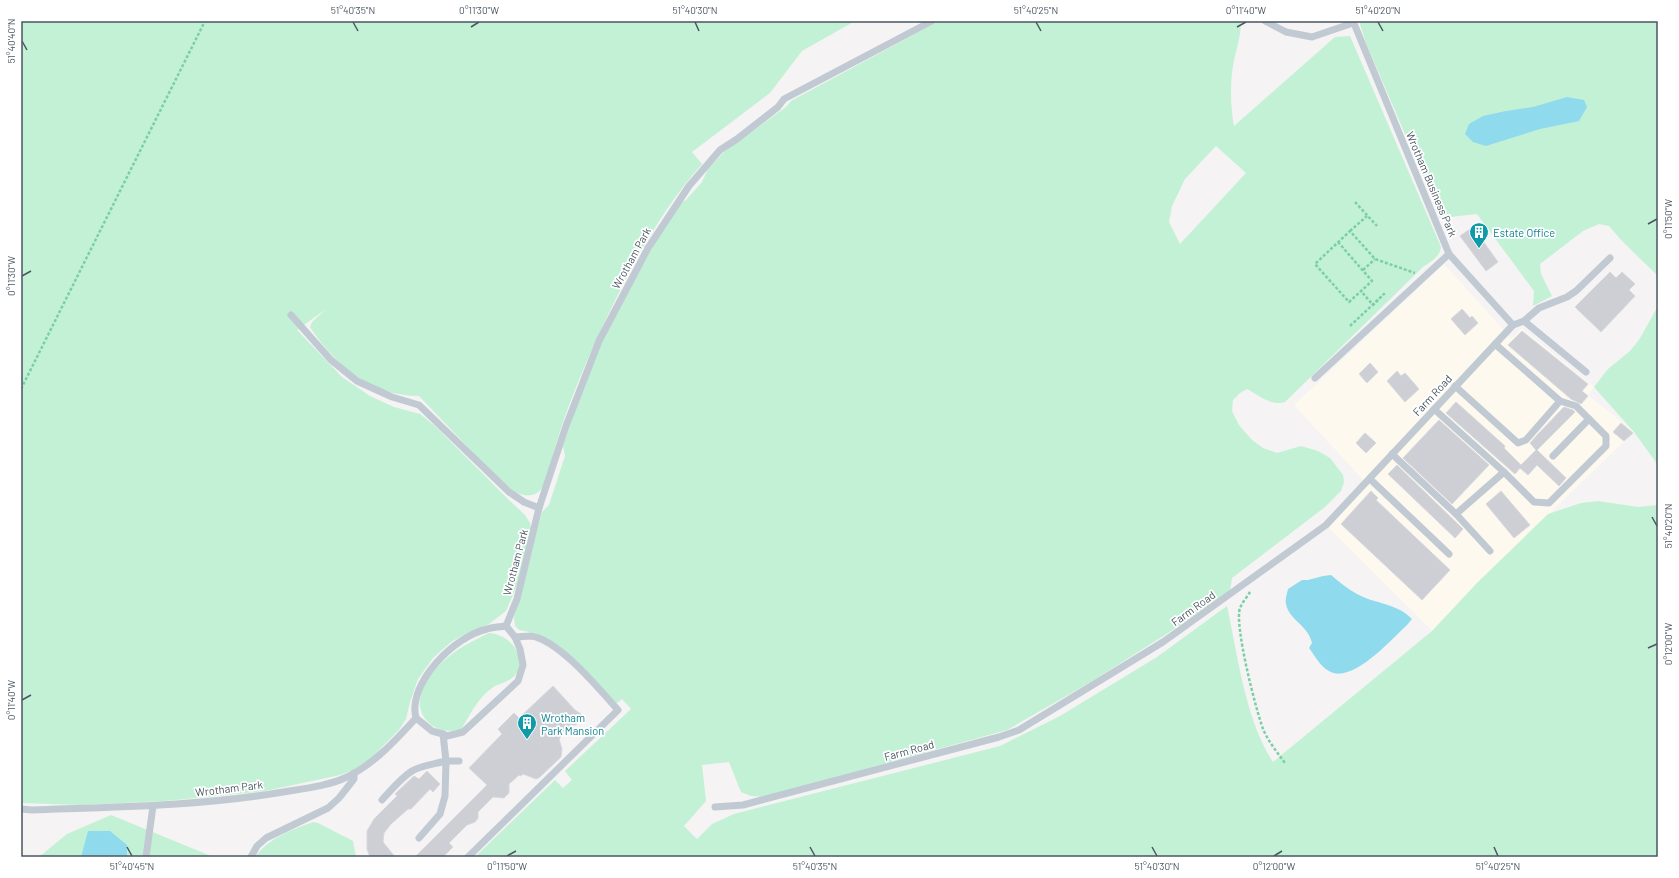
<svg xmlns="http://www.w3.org/2000/svg" width="1679" height="878" viewBox="0 0 1679 878" font-family="Barlow,sans-serif">
	<style>
		.commercial { fill: #fdf9ef }
		.green { fill: #c3f1d5; fill-rule: evenodd }
		.water { fill: #90daee }
		.building { fill: #cdcfd5; stroke: #d7d9de }
		.lines { fill: none; stroke-linecap: round; stroke-linejoin: round }
		.path { stroke: #7ad0a6; stroke-width: 2.5; stroke-dasharray: 3 2; stroke-linecap: butt }
		.lane { stroke: #c1cad2; stroke-width: 7 }
		.ticks { fill: none; stroke: #4a5661; stroke-width: 1.5 }
		.labels { text-anchor: middle; dominant-baseline: central; stroke-width: 3.5; stroke-linejoin: round; paint-order: stroke }
		.street-label { font-size: 11px; fill: #4a5661; stroke: #fff }
		.culture-label { font-size: 11px; fill: #0d838f; stroke: #fff; text-anchor: start }
		.neatline { fill: none; stroke: #4a5661; stroke-width: 1.5 }
		.ticks-label { font-size: 10px; text-anchor: middle; fill: #4a5661 }
	</style>
	<rect width="100%" height="100%" fill="#f5f3f3"/>
	<path class="commercial" d="M1444 264 1512 339 1522 328 1594 387 1588 395 1634 432 1477 583 1432 631 1326 525 1365 482 1294 405Z"/>
	<g class="green">
		<path d="M21 21H855L802 51 770 93 692 152 702 164C670 200 646 240 624 283 601 327 581 372 564 419 557 440 551 461 545 483 536 502 519 496 506 487L419 396C371 396 335 365 310 327L312 322 326 309 297 330 342 377 370 396 394 407 420 414 435 426 509 500 525 515 530 523 532 532 520 578 506 611 489 624 465 634 451 642 433 658 418 679 410 702 406 719 399 730 372 757 355 769 340 775 265 791 165 801 80 805 21 803Z"/>
		<path d="M939 21H1241C1241 39 1234 55 1232 73 1230 90 1231 110 1234 126L1335 37 1350 36 1441 247C1440 257 1430 262 1423 267L1285 402C1271 406 1260 396 1247 389L1240 393 1233 400 1232 411 1239 425 1252 440 1263 448 1277 453 1301 446 1318 451 1330 458 1343 475 1344 482 1341 491 1325 507 1232 578 1230 591 1168 633 1089 683 1007 730 764 797 751 796 741 792 729 762 702 765 706 801 684 826 697 839 712 824 734 814 1000 746 1060 716 1157 657 1227 606C1238 656 1245 719 1273 762L1432 631 1477 583 1548 514 1581 503 1598 501 1638 507 1658 505V857H475L555 780 563 788 572 780 565 771 631 709 622 699 616 704 558 645 535 633 519 630 515 626 514 617 542 512 549 505 565 456 563 446C571 422 579 398 588 374 612 315 645 259 678 204L686 200 702 182 708 169 725 151 786 107 791 101ZM1216 146 1246 173 1180 244 1169 222 1172 206 1185 179Z"/>
		<path d="M1359 21H1658V276L1622 241 1609 226 1599 224 1583 231 1540 264 1541 274 1552 296 1533 306 1534 291 1477 214 1441 218 1366 43Z"/>
		<path d="M1658 306V465L1634 432 1594 387 1608 369 1630 351 1639 340Z"/>
		<path d="M489 633C508 634 528 655 516 674 511 682 499 683 492 688 478 698 469 716 461 730 449 732 436 731 427 721 405 695 438 663 459 649 468 643 479 638 489 633Z"/>
		<path d="M111 815 211 856 212 857H39L67 834Z"/>
		<path d="M313 822 318 823 353 841 356 857H255C271 837 289 831 313 822Z"/>
	</g>
	<g class="water">
		<path d="M1567 97 1584 100 1587 107 1579 121 1540 129 1486 146 1473 142 1465 134 1469 124 1483 116 1506 111 1533 107Z"/>
		<path d="M1331 575C1339 582 1348 589 1357 594 1375 604 1397 603 1412 619L1407 625C1391 640 1351 685 1329 671 1320 666 1315 656 1309 648L1312 643C1308 625 1289 620 1286 604 1285 600 1287 593 1288 589L1302 580H1308L1323 576Z"/>
		<path d="M88 831H110L127 845V857H81Z"/>
	</g>
	<g class="building">
		<path d="M1473 227 1498 262 1486 271 1460 236Z"/>
		<path d="M1610 272 1616 278 1622 272 1635 284 1629 290 1635 296 1601 332 1575 307Z"/>
		<path d="M1462 309 1470 318 1472 316 1478 323 1465 335 1451 319Z"/>
		<path d="M1522 331 1588 384 1582 391 1588 396 1581 404 1571 399 1508 345Z"/>
		<path d="M1370 363 1378 372 1367 383 1359 374Z"/>
		<path d="M1397 371 1401 376 1405 373 1419 389 1405 402 1387 381Z"/>
		<path d="M1456 402 1505 446 1504 448 1521 465 1536 450 1530 443 1539 433 1564 407 1573 410 1575 412 1537 450 1566 478 1559 486 1537 465 1528 475 1520 468 1515 474 1446 413Z"/>
		<path d="M1439 420 1489 465 1452 504 1403 458Z"/>
		<path d="M1621 423 1633 433 1624 441 1613 432Z"/>
		<path d="M1365 433 1376 443 1366 453 1356 443Z"/>
		<path d="M1397 465 1463 529 1455 538 1388 474Z"/>
		<path d="M1371 491 1378 498 1376 500 1450 570 1422 600 1341 524Z"/>
		<path d="M1501 491 1530 525 1514 538 1486 504Z"/>
		<path d="M553 686 575 710 581 714 582 719 576 725H570L559 735 561 737 559 739 562 749 561 757 540 777 536 779 523 774 521 776 519 775 509 784V793L504 798 493 797 478 812V818L475 822 467 825 449 843 453 847 443 857H415L487 785 469 768 502 734 498 729 514 713 519 718Z"/>
		<path d="M427 771 440 784 433 792 430 789 411 809H408L391 824 384 833 383 842 395 857H370L367 849V831L374 819 397 796 395 794 414 776 419 779Z"/>
	</g>
	<g class="lines">
		<g class="path">
			<path d="M1355 202 1377 226"/>
			<path d="M1350 231 1367 216"/>
			<path d="M1338 242 1372 281 1349 302 1315 264 1350 231 1375 259 1415 273"/>
			<path d="M1363 270 1375 259"/>
			<path d="M1350 326 1384 294 1373 305 1361 291"/>
			<path d="M21 389 205 21"/>
			<path d="M1250 592C1247 597 1242 603 1240 608 1234 625 1256 710 1263 729 1268 741 1277 752 1285 763"/>
		</g>
		<g class="lane">
			<path d="M1265 21 1286 32 1312 37 1353 23"/>
			<path d="M291 315 331 360 357 381 392 397 419 405 509 492 524 502 539 508"/>
			<path d="M1524 321 1539 308 1567 297 1576 291 1610 258"/>
			<path d="M1513 325 1524 321 1586 372"/>
			<path d="M1495 344 1560 401 1576 406 1589 419"/>
			<path d="M1315 378 1449 254 1353 21"/>
			<path d="M1455 386 1518 443 1526 440 1560 401"/>
			<path d="M1434 409 1504 472"/>
			<path d="M1392 454 1456 514 1490 551"/>
			<path d="M1370 479 1449 554"/>
			<path d="M1456 514 1504 472 1534 502 1549 503 1606 446V436L1589 419 1553 456"/>
			<path d="M416 718C407 683 455 636 487 629 493 627 500 627 506 626"/>
			<path d="M382 800C391 790 401 778 412 771 422 765 435 764 446 761L443 734"/>
			<path d="M715 807 743 805 999 737 1019 730 1163 642 1326 525 1513 325 1449 254"/>
			<path d="M21 809 32 810C114 807 196 806 277 793 300 789 326 787 347 777 374 764 396 740 416 718L432 731 443 734 447 736 463 732 518 681 523 665 520 649 515 637 506 626 517 599 539 508 566 426 599 341 648 248 689 186 720 150 737 139 778 107 784 99 932 21"/>
			<path d="M419 838 440 814 445 796 446 761H459"/>
			<path d="M146 857 153 806"/>
			<path d="M251 857 257 846 266 838 328 808 339 798 354 779V773"/>
			<path d="M468 857 618 710C599 689 559 640 531 636 526 636 520 637 515 637"/>
		</g>
	</g>
	<path class="ticks" d="M353 22 358 31M695 22 699 31M1036 22 1041 31M1378 22 1383 31M471 27 479 22M1237 27 1246 22M22 41 27 50M1648 224 1657 219M22 276 31 271M1652 517 1657 526M1648 648 1657 644M22 700 31 695M127 847 132 856M810 847 815 856M1152 847 1157 856M1494 847 1498 856M507 856 516 851M1274 856 1282 851"/>
	<defs>
		<g id="building-pin" transform="scale(1)"><path d="M0 17L-7.5 6A9.5 9.5 0 1 1 7.5 6Z" fill="#0f9aa8" stroke="#fff"/><path d="M-4-6H4V6H1V3H-1V6H-4ZM-2.5-4.3h1.7v1.8h-1.7ZM.8-4.3h1.7v1.8H.8ZM-2.5-1h1.7V.8h-1.7ZM.8-1h1.7V.8H.8Z" fill="#fff"/></g>
	</defs>
	<g fill-rule="evenodd">
		<use href="#building-pin" x="1479" y="232"/>
		<use href="#building-pin" x="527" y="723"/>
	</g>
	<g class="labels">
		<g class="street-label">
			<text transform="translate(1432 184) rotate(67)">Wrotham Business Park</text>
			<text transform="translate(631 258) rotate(-61)">Wrotham Park</text>
			<text transform="translate(1432 395) rotate(-47)">Farm Road</text>
			<text transform="translate(515 562) rotate(-75)">Wrotham Park</text>
			<text transform="translate(1193 608) rotate(-36)">Farm Road</text>
			<text transform="translate(909 750) rotate(-15)">Farm Road</text>
			<text transform="translate(229 788) rotate(-7)">Wrotham Park</text>
		</g>
		<g class="culture-label">
			<text x="1493" y="232">Estate Office</text>
			<text x="541" y="717">Wrotham<tspan x="541" dy="13">Park Mansion</tspan></text>
		</g>
	</g>
	<rect width="1679" height="878" fill="none" stroke="#ffffff" stroke-width="44"/>
	<rect x="22" y="22" width="1635" height="834" class="neatline"/>
	<g class="ticks-label">
		<text x="353" y="14">51°40'35"N</text>
		<text x="479" y="14">0°11'30"W</text>
		<text x="695" y="14">51°40'30"N</text>
		<text x="1036" y="14">51°40'25"N</text>
		<text x="1246" y="14">0°11'40"W</text>
		<text x="1378" y="14">51°40'20"N</text>
		<text transform="translate(11 41) rotate(-90)" y="4">51°40'40"N</text>
		<text transform="translate(1668 219) rotate(-90)" y="4">0°11'50"W</text>
		<text transform="translate(11 276) rotate(-90)" y="4">0°11'30"W</text>
		<text transform="translate(1668 526) rotate(-90)" y="4">51°40'20"N</text>
		<text transform="translate(1668 644) rotate(-90)" y="4">0°12'00"W</text>
		<text transform="translate(11 700) rotate(-90)" y="4">0°11'40"W</text>
		<text x="132" y="870">51°40'45"N</text>
		<text x="507" y="870">0°11'50"W</text>
		<text x="815" y="870">51°40'35"N</text>
		<text x="1157" y="870">51°40'30"N</text>
		<text x="1274" y="870">0°12'00"W</text>
		<text x="1498" y="870">51°40'25"N</text>
	</g>
</svg>
